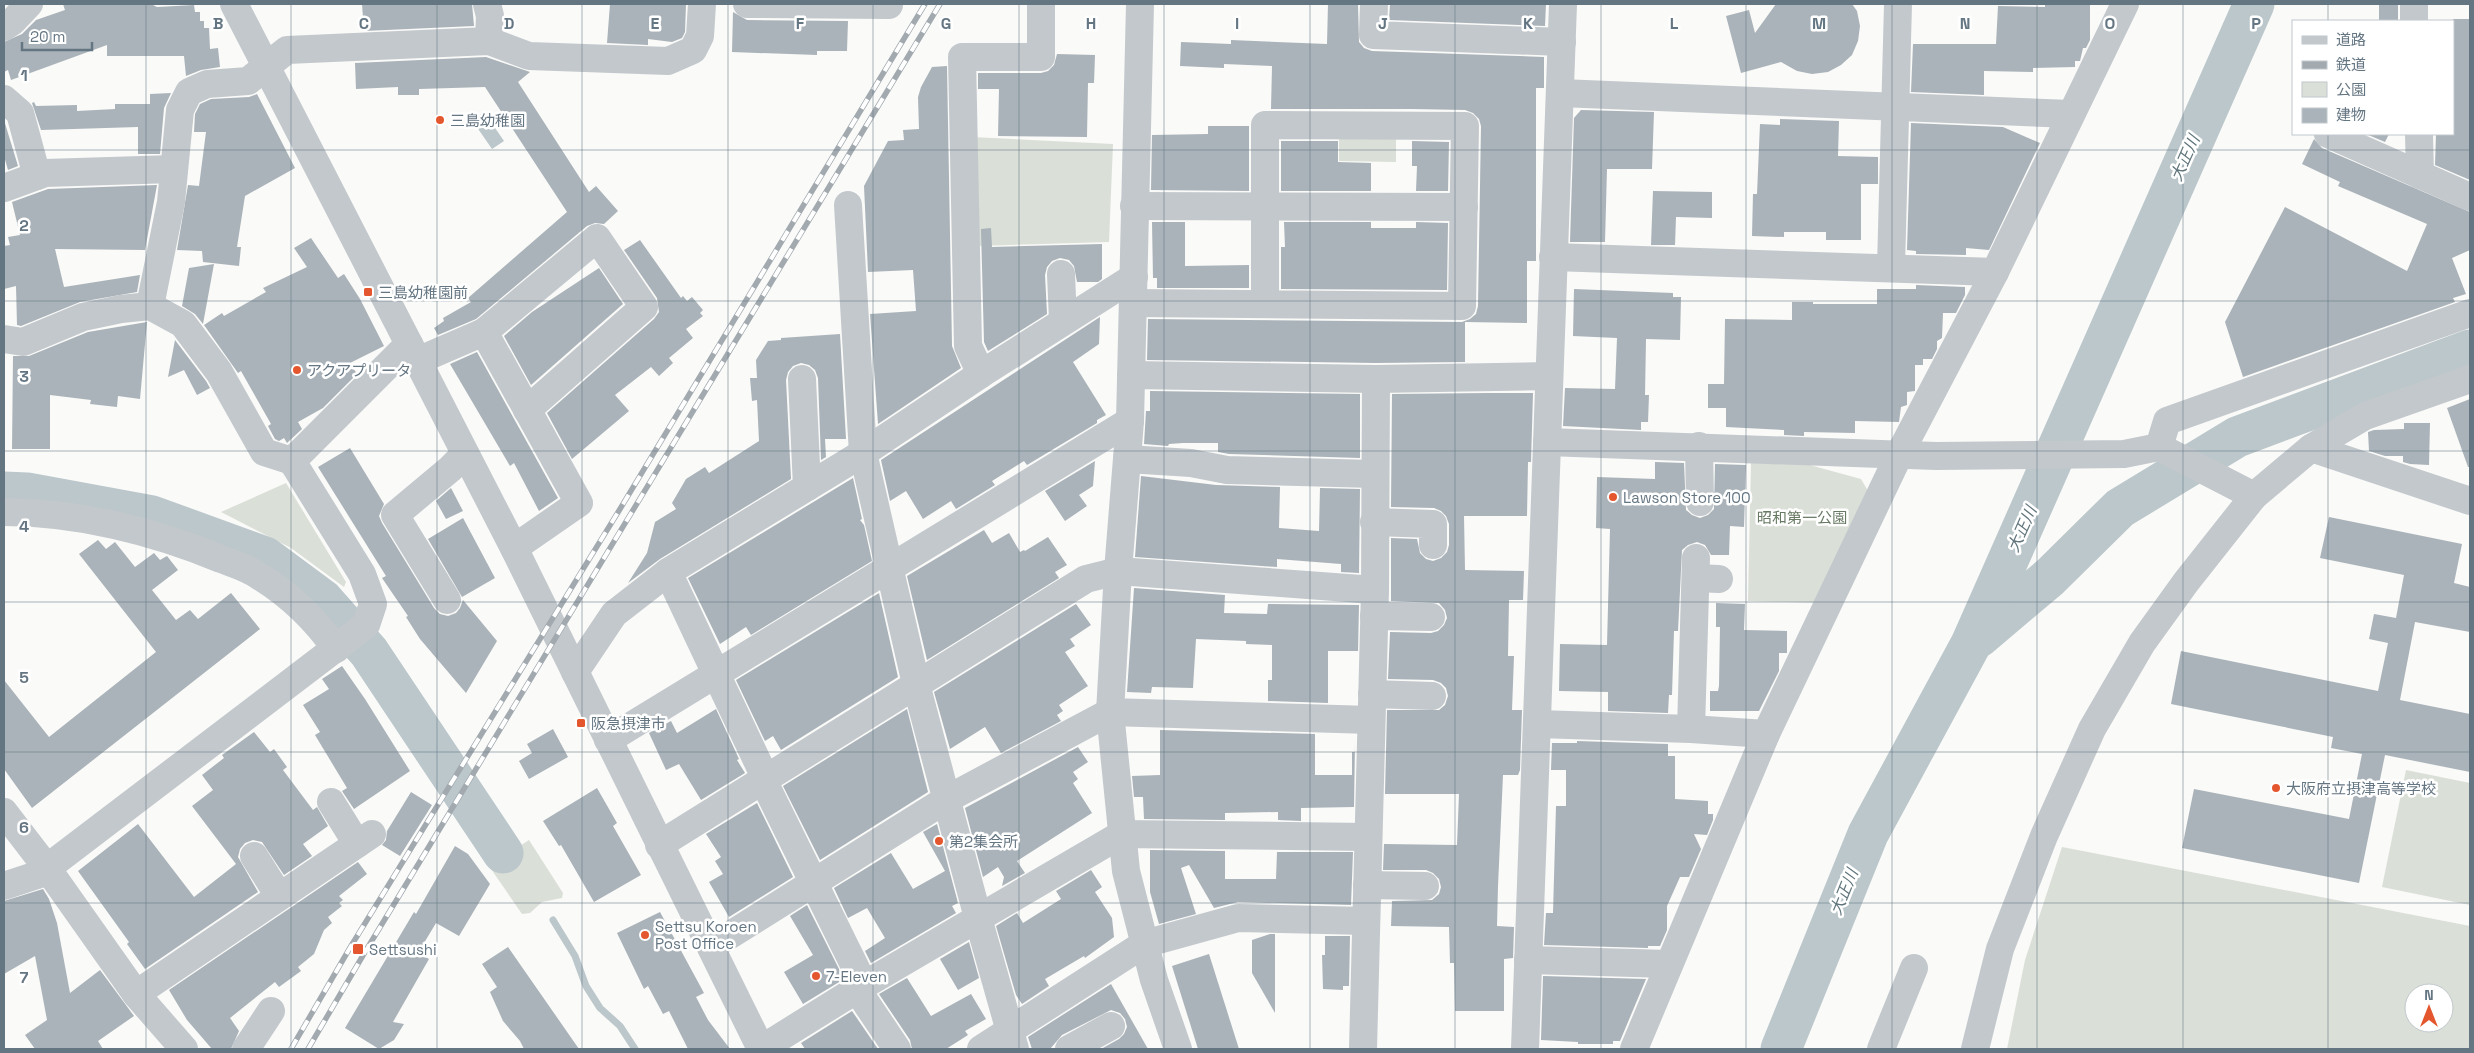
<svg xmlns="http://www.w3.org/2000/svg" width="2474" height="1053" viewBox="0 0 2474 1053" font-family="'Space Grotesk','Noto Sans JP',sans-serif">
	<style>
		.green { fill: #dadfd7; fill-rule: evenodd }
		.water { fill: #bbc7cb }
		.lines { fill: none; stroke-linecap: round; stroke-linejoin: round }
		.stream { stroke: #bbc7cb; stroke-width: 7 }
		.river { stroke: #bbc7cb; stroke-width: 41 }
		.building { fill: #aab3b9 }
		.minor { stroke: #c3c8cc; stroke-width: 28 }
		.rail-casing { stroke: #a2aab0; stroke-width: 5.5 }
		.rail { stroke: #fff; stroke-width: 4; stroke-dasharray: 11; stroke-linecap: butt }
		.grid { fill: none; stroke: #657683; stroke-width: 1; stroke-opacity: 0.55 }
		.poi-dot { fill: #e4572e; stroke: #fff; stroke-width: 2 }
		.labels { text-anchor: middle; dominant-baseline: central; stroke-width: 5; stroke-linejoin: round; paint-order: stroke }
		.poi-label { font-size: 15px; fill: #657683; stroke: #fff; text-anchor: start }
		.park-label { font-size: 15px; fill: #687a64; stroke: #fff }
		.water-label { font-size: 16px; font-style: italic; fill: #60757c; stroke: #fff }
		.grid-label { font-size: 16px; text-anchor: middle; font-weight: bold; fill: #657683; stroke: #fff; stroke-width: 5; stroke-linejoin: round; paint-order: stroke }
	</style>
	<rect width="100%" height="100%" fill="#fafaf8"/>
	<g class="green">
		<path d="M1339 134 1396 135V162L1339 161Z"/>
		<path d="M972 137 1113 144 1109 242 977 246Z"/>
		<path d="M1751 463 1806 464 1861 479 1868 491 1821 603 1748 601Z"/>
		<path d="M286 483 346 582 344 587 291 548 221 512Z"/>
		<path d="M2406 770 2470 783V905L2382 887Z"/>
		<path d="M529 840 563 893 562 898 542 902 530 913 522 914 489 866Z"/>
		<path d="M2062 847 2470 926V1049H2007L2025 960ZM2414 993H2444V1023H2414Z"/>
	</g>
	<path class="water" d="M484 112 504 141 492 149 472 120Z"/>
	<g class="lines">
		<path class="stream" d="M553 920 575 956 586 986 600 1008 620 1026 635 1049"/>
		<g class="river">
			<path d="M4 492 27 493 152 516 265 557 323 600 369 652 503 853"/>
			<path d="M1979 637 2050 577 2120 508 2237 437 2470 350"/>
			<path d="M1781 1049 1868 834 1971 644 2254 4"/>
		</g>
	</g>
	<g class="building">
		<path d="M63 4H151L157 7 194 5 195 12H200V21H204V28H209L210 49 218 48 220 67 201 70 186 76 184 56H107V45L11 80 8 70 4 72V42L22 34 36 20 65 10Z"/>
		<path d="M362 4H472L474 26 364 31Z"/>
		<path d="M610 4H686L685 32 682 38 672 42 648 39V45L607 43Z"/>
		<path d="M1328 4H1358L1359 42 1364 48 1372 51 1544 57V88H1536V261H1527V323L1465 322V362L1376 363 1147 360 1148 319 1462 322 1470 319 1476 314 1478 306 1481 126 1479 119 1473 113 1465 110 1412 109H1271L1272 66 1224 64V68L1180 66 1181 42 1231 44V40L1327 44Z"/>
		<path d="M1390 4H1546L1545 26 1389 20Z"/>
		<path d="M1776 4H1852L1857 11 1860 26 1858 41 1852 55 1841 65 1828 72 1812 74 1797 71 1781 62 1741 73 1726 16 1749 10 1755 33Z"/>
		<path d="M2045 4H2090V40L2086 48H2083L2080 61H2075V67L2033 68V72L1984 71V95L1911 92 1913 44H1996L1998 6 2045 7Z"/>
		<rect x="2379" y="4" width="19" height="17"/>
		<path d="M733 12 747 20 848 21 847 51H817V55L732 52Z"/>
		<path d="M2453 19H2470V180L2435 165 2436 134H2453Z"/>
		<path d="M1057 54 1095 55 1094 83H1088L1087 137 998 136 999 89H978V73H1041L1048 71 1054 65Z"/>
		<path d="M486 57 530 72 518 82 589 192 596 186 618 211 604 224 595 223 587 226 476 319 438 335 434 328 444 321 443 318 471 302 468 298 567 212 485 87 419 89V95H398V87L356 89 355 63Z"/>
		<path d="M947 66 952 346 961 368 878 424 870 314 916 311 913 270 868 272 864 186 888 141 904 140 903 130 919 129 918 97 921 87 932 67Z"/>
		<path d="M171 93 164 108 160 154H138V127L41 130 32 103 34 102 36 106 77 105V111L115 109V104H150V94Z"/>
		<path d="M257 94 295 168 245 196 237 247H241L239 266 203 262 202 251 177 250 188 185 199 186 206 132H194L195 114 200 104 211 99 249 97Z"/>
		<path d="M1581 110 1654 112 1652 169H1607L1605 242H1570L1574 118Z"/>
		<path d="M1780 119 1839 121 1838 156 1878 157V184H1861V240H1826V232H1784V237L1752 236 1753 194H1757L1760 124 1780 125Z"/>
		<path d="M4 120 18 166 8 170 4 156Z"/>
		<path d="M1911 123 2003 127 2040 143 1989 250 1966 248V255L1916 254V251L1907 250Z"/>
		<path d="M1208 126H1249V191L1151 190 1152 135 1208 134Z"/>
		<path d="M2366 134H2389L2385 142Z"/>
		<path d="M2314 139 2322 148 2470 212V250L2452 258 2466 294 2453 298 2455 302 2243 377 2225 322 2285 207 2407 271 2427 224 2338 186 2340 182 2302 164Z"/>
		<path d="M1281 141H1338V162L1371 163V191H1281Z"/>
		<path d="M1412 141 1449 142 1448 191H1416L1417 166H1412Z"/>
		<path d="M157 185 145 250 55 249 64 287 140 275 137 292 80 302 21 326 17 325 16 286 4 289V246L10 245 8 237 20 235 12 202 48 189Z"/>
		<path d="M1653 191 1712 192V218L1676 217 1675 245H1651Z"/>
		<path d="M1152 222H1185V266L1249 265V288H1157V278H1153Z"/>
		<path d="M1284 222H1371V228H1416V222L1448 223 1447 290 1281 289V247H1285Z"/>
		<path d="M991 228 992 247 1102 244V279L1098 282H1077L1074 266 1069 260 1060 258 1052 261 1047 267 1045 275 1047 314 988 351 984 342 981 229Z"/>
		<path d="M311 238 338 278 344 274 360 299 384 346 350 363 357 374 323 408 298 422 302 429 287 443 284 438 279 441 275 439 268 426 271 424 241 371 238 373 204 325 222 313 224 316 266 292 263 288 307 267 294 248Z"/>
		<path d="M640 240 681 298 683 296 687 301 692 297 703 310 700 313 703 316 686 329 693 338 669 358 673 363 659 376 651 367 615 395 629 411 572 459 547 413 654 319 659 312 657 298 624 250Z"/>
		<path d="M214 264 203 324 195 314 182 306 189 268Z"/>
		<path d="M599 268 623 304 531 385 504 336 532 312Z"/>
		<path d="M1916 285 1965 287V295L1956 313H1943L1942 338 1937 341V349L1932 359H1923V365H1915V391L1907 392V405L1901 407 1899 422 1855 421V433L1804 432V436L1784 435V430L1726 427V408H1708V384H1724L1725 319 1792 320V302H1813V304H1877V289H1916Z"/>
		<path d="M1574 289 1673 293V297H1681L1680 340 1646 339 1645 395H1649L1648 422H1641V430L1563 426 1565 388 1615 389 1617 338 1573 336Z"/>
		<path d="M1100 317 1099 344 1073 362 1106 415 1097 420V423L1027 465 1024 461 992 481 995 485 956 509 951 501 923 519 906 491 890 501 881 460Z"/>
		<path d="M147 322 140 399 118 396 117 407 90 404 91 400 50 395V449H12L13 356H29L88 332Z"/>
		<path d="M840 334 846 439H825L826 457 821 460 818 378 815 370 809 365 801 363 793 366 788 372 786 380 791 479 660 559 628 583 647 553 655 522 676 509 672 503 686 479 705 467 709 473 759 441 757 400 752 401 750 378H757L756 360 768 341 781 340V338Z"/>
		<path d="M175 340 206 381 210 388 197 395 184 370 168 377Z"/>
		<path d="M477 352 558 498 539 511 514 463 510 466 450 364Z"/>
		<path d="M1150 391 1360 394V458L1229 454 1218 452V443H1183L1169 444 1168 446 1144 444 1146 411H1150Z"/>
		<path d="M1488 393H1533L1531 462H1528L1527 516H1464L1465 570 1524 571 1523 600H1509L1508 656H1514L1512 710H1522L1520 770 1518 775H1503L1498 886 1497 926 1514 927 1513 958 1504 959V1011H1455L1454 963H1450L1449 927 1391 926 1392 901 1432 900 1439 894 1441 887 1439 879 1433 873 1426 870H1383L1384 844 1457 845 1459 794H1385L1387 710H1439L1445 705 1448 696 1446 688 1441 683 1433 680 1388 679 1390 632 1431 633 1438 631 1444 625 1447 618 1445 610 1439 603 1391 601V538L1417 539 1420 553 1426 559 1433 561 1441 558 1447 552 1449 545V524L1446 516 1441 511 1434 508 1391 507 1392 394Z"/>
		<path d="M2470 399V467H2468L2447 408Z"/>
		<path d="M2404 423H2430L2429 465 2410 464 2403 462V456H2385L2369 451 2368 432 2374 430 2404 429Z"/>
		<path d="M350 448 384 504 379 516 382 523 434 608 440 614 448 616 456 613 460 608 463 600 497 641 466 693 420 639 406 617 408 616 382 578 386 576 318 467Z"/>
		<path d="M1095 461 1093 486 1079 495 1087 506 1065 521 1045 491Z"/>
		<path d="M1655 462 1684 463 1686 510 1692 515 1700 518 1708 515 1714 509 1715 464 1746 465 1744 527 1730 526 1729 555H1711L1705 545 1697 542 1688 545 1682 550 1678 631H1674L1672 695H1669L1668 713 1608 711V692L1559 691 1560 644 1607 645 1610 529 1596 528 1597 477 1655 479Z"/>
		<path d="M1141 476 1216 485 1280 487 1279 528 1319 531 1320 488 1360 489 1359 573 1341 572V564L1277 559V567L1135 557Z"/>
		<path d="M853 478 862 519 860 520 864 525 872 561 751 635 746 627 720 644 688 578Z"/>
		<path d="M451 488 463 511 446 519 436 501Z"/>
		<path d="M2329 517 2462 544 2454 583 2470 587V632L2415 622 2400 700 2470 714V772L2385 755 2359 883 2182 848 2194 789 2349 819 2362 754 2331 748 2333 737 2171 704 2181 651 2378 691 2388 643 2369 639 2374 614 2396 618 2404 575 2320 558Z"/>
		<path d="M463 518 495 578 462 597 428 539Z"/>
		<path d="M984 530 992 543 1009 533 1020 552 1024 550 1025 551 1048 537 1067 565 1055 572 1059 578 927 660 907 576Z"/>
		<path d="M98 540 106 549 115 542 135 567 154 553 160 560 167 556 178 570 152 590 176 620 190 610 198 619 231 593 260 629 32 808 4 769V680L49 737 156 652 79 554Z"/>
		<path d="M1134 588 1225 595 1224 613 1267 614 1268 604 1359 605 1358 651H1328V703L1268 701V680H1272V645L1246 644V641L1196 639 1193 688 1152 687 1151 693 1127 692Z"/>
		<path d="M879 593 898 677 781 750 773 736 765 741 736 680Z"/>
		<path d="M1716 603 1745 604 1744 630 1787 631V653H1779V671L1759 711H1710V691H1718L1719 686 1720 627H1716Z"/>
		<path d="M1076 604 1091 625 1070 639 1075 646 1065 652 1088 686 1059 705 1063 711 1057 715 1061 721 1001 753 985 727 950 749 934 692Z"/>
		<path d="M342 666 365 699 410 771 354 809 342 791 347 788 315 735 320 732 303 705 329 689 322 679Z"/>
		<path d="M716 709 739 759 737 760 745 773 701 800 679 764 666 770 649 733 671 721 677 733Z"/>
		<path d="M907 709 928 792 820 860 783 786Z"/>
		<path d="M553 729 568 757 529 779 519 761 532 753 527 744Z"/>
		<path d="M1160 730 1315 734V775H1352V752H1355V743L1354 807 1301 808V821L1278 820V812L1225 813V820L1144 819 1143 797H1134L1132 776 1160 775Z"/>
		<path d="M254 732 270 752 274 749 287 767 283 770 313 810 317 807 328 826 303 844 312 856 284 875 262 842 253 840 245 843 240 849 238 857 258 892 145 969 127 944 129 942 78 871 138 824 194 897 236 864 192 806 213 790 202 775 224 758 222 755Z"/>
		<path d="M1577 741 1668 744V756H1675V799L1708 801V814H1713V820L1707 835 1694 834 1701 849 1689 877H1680L1667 906V930L1660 946H1648V948L1544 945 1546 913H1553L1556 806H1566V770H1551L1552 743H1577Z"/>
		<path d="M1078 747 1088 762 1073 772 1078 779 1073 783 1092 813 1017 861 1025 873 1002 886 1004 877 998 867 983 877 965 808Z"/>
		<path d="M597 788 617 823 613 826 641 875 594 902 561 845 559 846 543 821Z"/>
		<path d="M411 792 432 805 400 856 382 845 386 840 387 831Z"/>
		<path d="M757 803 793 877 729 917 709 882 723 874 715 861 721 857 706 834Z"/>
		<path d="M937 824 958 903 952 906 956 913 871 963 865 951 885 938 867 908 848 918 834 888 891 853 913 889 945 871 923 832Z"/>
		<path d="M455 846 468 854 490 884 459 936 436 923 418 953 429 959 393 1022 404 1024 394 1040 379 1049 345 1028 414 912 416 914Z"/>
		<path d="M1150 850 1225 851V879H1276L1277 852H1353L1351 905 1238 902 1214 908 1189 865 1181 868 1196 914 1159 924 1150 892Z"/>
		<path d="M358 862 367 874 339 896 343 900 339 903 342 906 328 917 332 923 324 930 314 954 298 967 301 971 279 987 275 982 230 1018 239 1031 231 1049H212L187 1020 169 990Z"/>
		<path d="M1091 870 1102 887 1095 892 1112 918 1114 937 1085 958 1084 956 1045 979 1049 986 1022 1004 1016 995 996 926 1017 913 1023 923 1061 899 1056 891Z"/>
		<path d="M43 889 49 899 57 923 70 993 100 970 134 1016 98 1041 103 1049H35L25 1035 47 1020 35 956 4 974V901Z"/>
		<path d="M807 905 844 979 803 1004 784 972 813 955 790 916Z"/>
		<path d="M660 912 704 993 696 997 708 1020 730 1049H688L669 1011 663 1014 648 986 644 989 617 933Z"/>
		<path d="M1270 934H1275V1013L1252 973V940Z"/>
		<path d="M1325 936H1350L1349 986H1343V990L1323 989 1322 955H1325Z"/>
		<path d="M969 942 979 978 958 990 940 959Z"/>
		<path d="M508 947 579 1049H524L520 1041 503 1021 490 992 497 987 482 964Z"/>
		<path d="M1209 954 1239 1049H1198L1172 966Z"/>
		<path d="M1543 976 1646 979 1620 1041H1613V1044H1578V1042L1541 1040Z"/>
		<path d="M907 978 931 1016 971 994 986 1019 965 1031 968 1035 946 1049H912L910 1040 879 994Z"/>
		<path d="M1111 984 1148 1049H1101L1119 1039 1124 1034 1127 1027 1125 1019 1120 1013 1111 1010 1062 1035 1050 1049H1032L1028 1037Z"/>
		<path d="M852 1011 878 1049H805L801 1043Z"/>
	</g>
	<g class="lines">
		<g class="minor">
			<path d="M234 4 514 548 761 1049"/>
			<path d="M487 4 490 16 489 41"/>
			<path d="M747 4 889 5"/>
			<path d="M1140 4 1130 421 1118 571 1110 712 1126 871 1154 980 1178 1049"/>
			<path d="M1374 4 1373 35 1562 42"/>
			<path d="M2414 4V21"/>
			<path d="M4 27 13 21 29 4"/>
			<path d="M1560 93 2071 114"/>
			<path d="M4 99 20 113 37 176"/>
			<path d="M2328 134 2470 197"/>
			<path d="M2419 134 2420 175"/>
			<path d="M4 188 45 173 174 169"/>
			<path d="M848 205 863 453 916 684 978 918 1015 1049"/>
			<path d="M1134 206 1464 207"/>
			<path d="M1553 257 1995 272"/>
			<path d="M1891 267 1898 4"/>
			<path d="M1061 274 1063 321"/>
			<path d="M1133 303 1462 306 1465 126 1265 125V304"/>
			<path d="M150 306 171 202 180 110 189 92 207 84 248 81 287 50 489 41 529 56 668 61 693 50 700 36 702 4"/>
			<path d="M484 332 579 503 514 548"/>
			<path d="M4 339 23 342 83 317 121 309 150 306 183 324 219 372 264 452 292 461"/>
			<path d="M417 361 484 332 597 238 644 307 527 410"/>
			<path d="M981 374 968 346 962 57H1041V4"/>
			<path d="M1131 375 1376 379 1549 376"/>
			<path d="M802 379 807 487"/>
			<path d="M1547 442 1936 456 2124 454 2159 447 2254 496"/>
			<path d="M1699 446 1700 502"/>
			<path d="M2159 447 2167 421 2470 313"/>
			<path d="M2311 448 2470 501"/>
			<path d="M1127 459 1191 463 1227 470 1374 474"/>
			<path d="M4 512C77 512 154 531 221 559 234 564 248 568 259 576 290 595 315 619 336 649"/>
			<path d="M1374 522 1433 524V545"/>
			<path d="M668 572 761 769 763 780 864 985 862 997 897 1049"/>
			<path d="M1696 578 1719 579"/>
			<path d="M447 600 395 515 450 469 465 454"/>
			<path d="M1374 616 1431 617"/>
			<path d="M575 672 614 614 668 572 863 453 981 374 1134 277"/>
			<path d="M1372 694 1432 696"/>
			<path d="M1538 724 1691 729 1766 734"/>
			<path d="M1691 729 1696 558"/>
			<path d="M608 740 1130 421"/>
			<path d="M331 802 357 844"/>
			<path d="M4 812 47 868 40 874 4 886"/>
			<path d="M659 845 1086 579 1118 571 1375 590"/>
			<path d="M254 856 279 896"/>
			<path d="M1367 885 1425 886"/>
			<path d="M711 947 947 799 1110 712 1371 720"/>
			<path d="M1528 960 1669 964"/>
			<path d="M136 994 372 834"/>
			<path d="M184 1049 136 994 47 868 366 625 373 604 362 574 292 461 409 344"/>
			<path d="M246 1049 271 1011"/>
			<path d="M761 1049 864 985 1122 834 1368 837"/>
			<path d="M981 1049 1144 944 1238 918 1366 921"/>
			<path d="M1069 1049 1111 1026"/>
			<path d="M1363 1049 1375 590 1376 379"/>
			<path d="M1525 1049 1563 4"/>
			<path d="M1634 1049 1766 734 1899 455 1995 272 2125 4"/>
			<path d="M1881 1049 1914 968"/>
			<path d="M1975 1049 2000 949 2044 836 2092 729 2142 643 2186 582 2254 496 2311 448 2365 416 2470 379"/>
		</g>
		<g class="rail-casing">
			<g id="rail">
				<path d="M291 1049 351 946 620 509 925 4"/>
				<path d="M308 1049 365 952 940 4"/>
			</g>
		</g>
		<use href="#rail" class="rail"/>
	</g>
	<path class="grid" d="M146 4V1049M291 4V1049M437 4V1049M582 4V1049M728 4V1049M873 4V1049M1019 4V1049M1164 4V1049M1310 4V1049M1455 4V1049M1601 4V1049M1746 4V1049M1892 4V1049M2037 4V1049M2183 4V1049M2328 4V21M2328 134V1049M4 150H2470M4 301H2470M4 451H2470M4 602H2470M4 752H2470M4 903H2470"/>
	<g class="poi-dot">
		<circle cx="440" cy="120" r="5"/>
		<rect x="363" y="287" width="10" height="10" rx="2.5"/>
		<circle cx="297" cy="370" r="5"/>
		<circle cx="1613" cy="497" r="5"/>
		<rect x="576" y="718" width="10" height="10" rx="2.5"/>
		<circle cx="2276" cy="788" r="5"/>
		<circle cx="939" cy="841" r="5"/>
		<circle cx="645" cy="935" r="5"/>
		<rect x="352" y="943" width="12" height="12" rx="2.5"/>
		<circle cx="816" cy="976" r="5"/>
	</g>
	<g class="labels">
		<g class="poi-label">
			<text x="450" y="120">三島幼稚園</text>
			<text x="378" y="292">三島幼稚園前</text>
			<text x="307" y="370">アクアプリータ</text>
			<text x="1623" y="497">Lawson Store 100</text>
			<text x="591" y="723">阪急摂津市</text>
			<text x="2286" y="788">大阪府立摂津高等学校</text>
			<text x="949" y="841">第2集会所</text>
			<text x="655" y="926">Settsu Koroen<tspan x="655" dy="17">Post Office</tspan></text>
			<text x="369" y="949">Settsushi</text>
			<text x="826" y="976">7-Eleven</text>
		</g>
		<g class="park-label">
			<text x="1802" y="517">昭和第一公園</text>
		</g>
		<g class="water-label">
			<text transform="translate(2185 158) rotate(-66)">大正川</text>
			<text transform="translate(2022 529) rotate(-66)">大正川</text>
			<text transform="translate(1844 892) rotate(-68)">大正川</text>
		</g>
	</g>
	<g class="grid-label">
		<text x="218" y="29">B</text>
		<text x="364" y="29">C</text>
		<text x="509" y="29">D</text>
		<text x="655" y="29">E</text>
		<text x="800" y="29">F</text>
		<text x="946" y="29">G</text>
		<text x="1091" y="29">H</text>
		<text x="1237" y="29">I</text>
		<text x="1383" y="29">J</text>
		<text x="1528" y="29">K</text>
		<text x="1674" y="29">L</text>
		<text x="1819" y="29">M</text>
		<text x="1965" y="29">N</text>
		<text x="2110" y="29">O</text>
		<text x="2256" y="29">P</text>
		<text x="24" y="81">1</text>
		<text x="24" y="231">2</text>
		<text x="24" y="382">3</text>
		<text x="24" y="532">4</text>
		<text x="24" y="683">5</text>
		<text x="24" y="833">6</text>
		<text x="24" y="983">7</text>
	</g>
	<rect width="2474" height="1053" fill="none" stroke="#657683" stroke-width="10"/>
	<rect x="2292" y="20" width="162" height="115" fill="#ffffff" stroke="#c1c8cd"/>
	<rect x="2302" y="36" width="25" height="8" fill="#c3c8cc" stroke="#c1c8cd"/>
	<text x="2336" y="45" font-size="15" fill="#657683">道路</text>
	<rect x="2302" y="61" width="25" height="8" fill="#a2aab0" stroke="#c1c8cd"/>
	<text x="2336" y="70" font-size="15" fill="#657683">鉄道</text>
	<rect x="2302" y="82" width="25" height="15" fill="#dadfd7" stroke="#c1c8cd"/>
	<text x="2336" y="95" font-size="15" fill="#657683">公園</text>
	<rect x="2302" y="108" width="25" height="15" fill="#aab3b9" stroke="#c1c8cd"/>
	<text x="2336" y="120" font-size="15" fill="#657683">建物</text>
	<g transform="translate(2429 1008)"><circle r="24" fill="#ffffff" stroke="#c1c8cd"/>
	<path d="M0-4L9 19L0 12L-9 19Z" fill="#e4572e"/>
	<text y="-8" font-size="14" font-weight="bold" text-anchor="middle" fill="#657683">N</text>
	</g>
	<path d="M22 42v8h70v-8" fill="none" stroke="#657683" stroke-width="2.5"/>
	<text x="30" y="42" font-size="15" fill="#657683" stroke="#ffffff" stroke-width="4" paint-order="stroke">20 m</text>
</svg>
